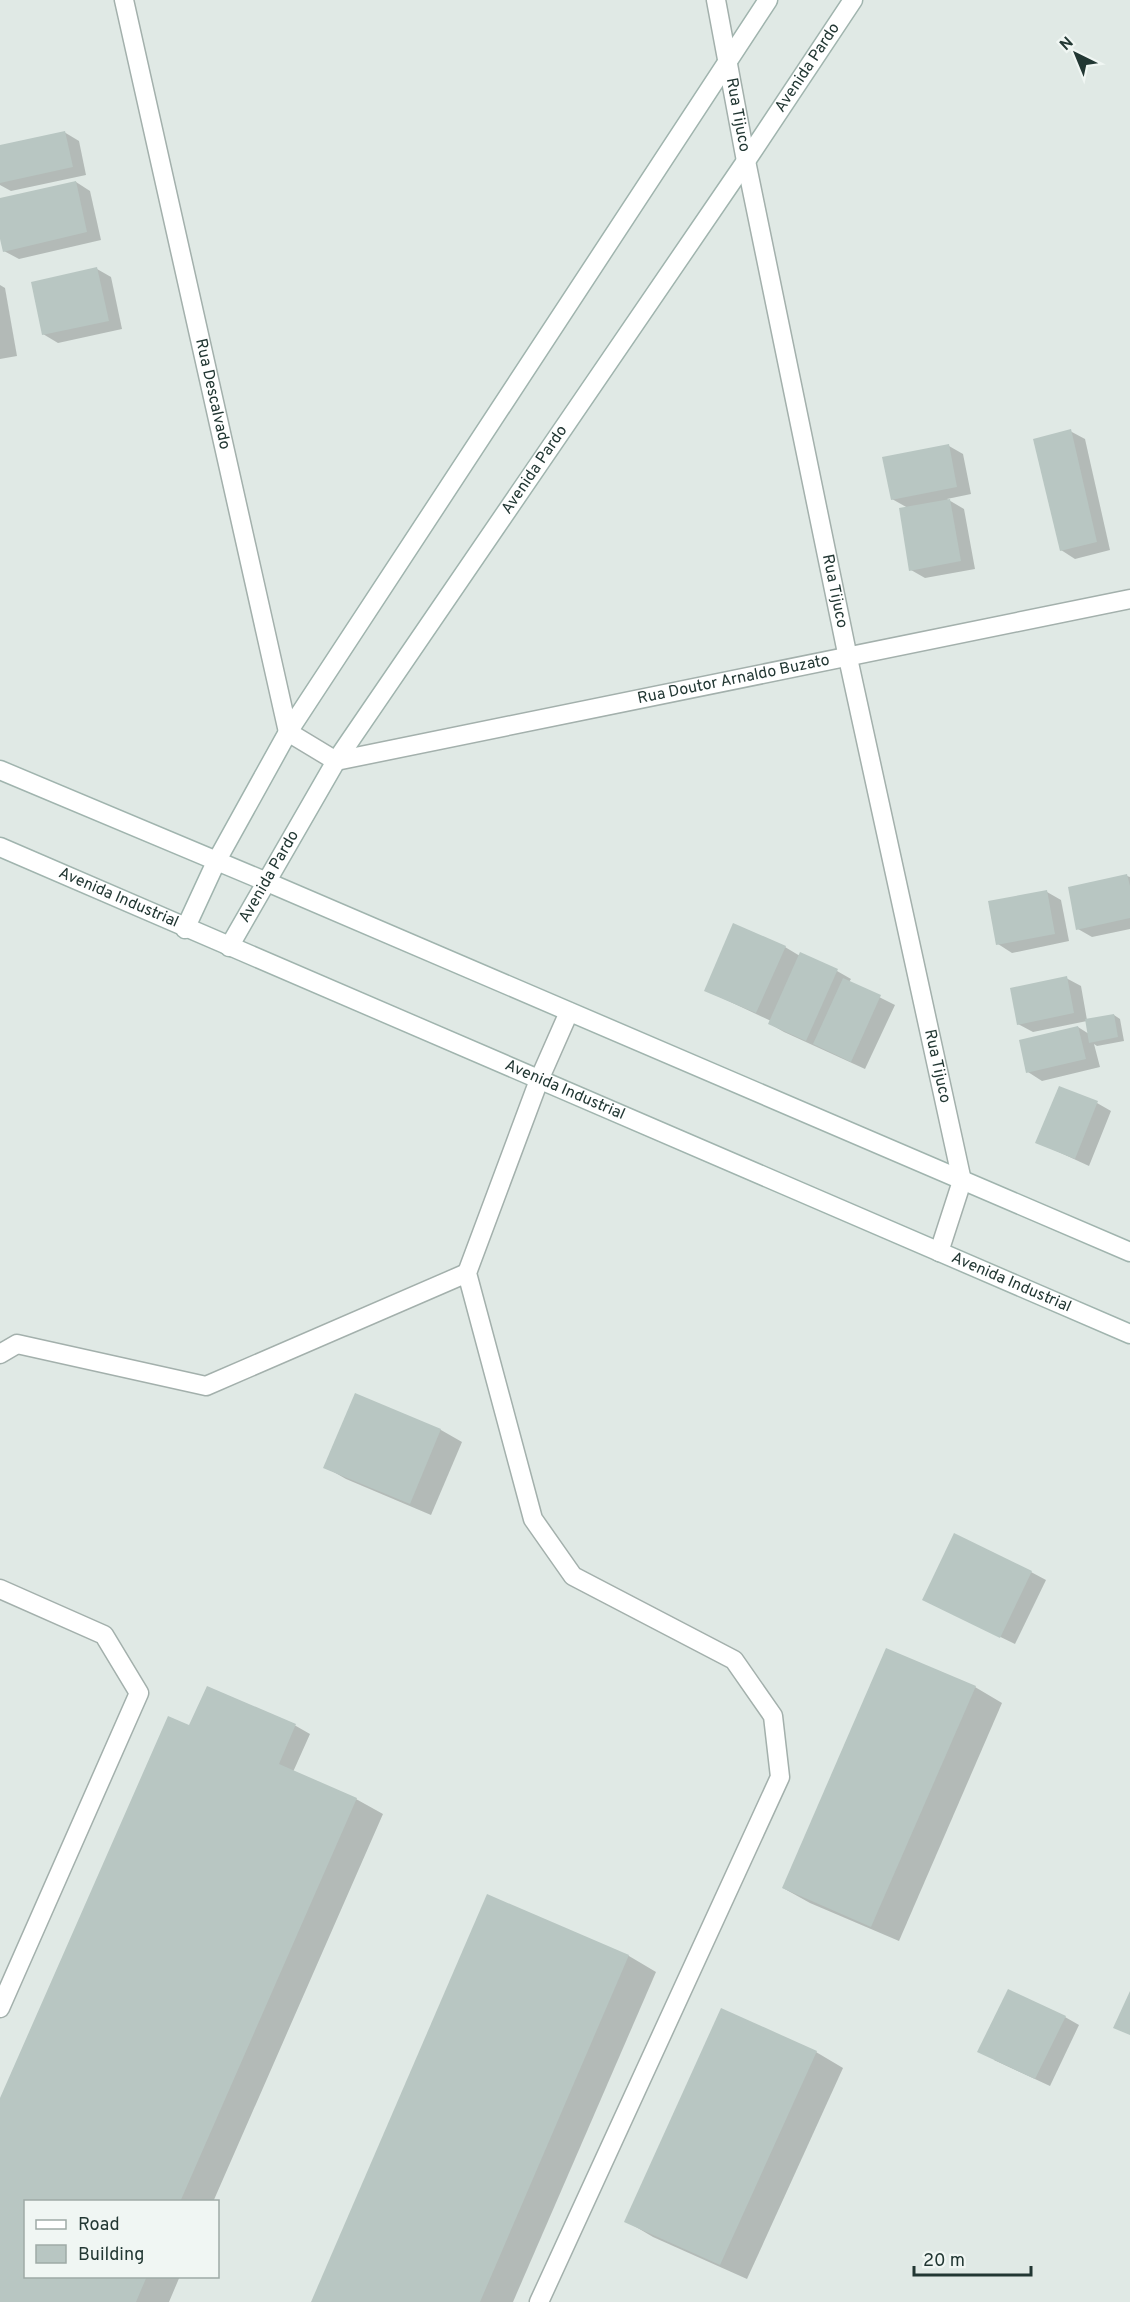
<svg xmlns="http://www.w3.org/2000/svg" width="1130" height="2302" viewBox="0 0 1130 2302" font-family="Overpass,sans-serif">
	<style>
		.shadow { fill: #0003 }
		.building { fill: #b8c6c2 }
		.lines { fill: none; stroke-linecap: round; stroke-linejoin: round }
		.lane-casing { stroke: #a3b0ac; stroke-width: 21 }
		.street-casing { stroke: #a3b0ac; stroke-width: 21 }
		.secondary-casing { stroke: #a0b4ae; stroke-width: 21 }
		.lane { stroke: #fff; stroke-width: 18 }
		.street { stroke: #fff; stroke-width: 18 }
		.secondary { stroke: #fff; stroke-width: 18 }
		.labels { text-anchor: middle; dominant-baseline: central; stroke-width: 4.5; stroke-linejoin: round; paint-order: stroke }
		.street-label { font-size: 16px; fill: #223733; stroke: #f0f6f3 }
	</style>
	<rect width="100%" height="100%" fill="#e0e9e5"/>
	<g class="shadow">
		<path d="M64 132 79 141 86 175 11 191 0 185V146Z"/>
		<path d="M76 182 90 191 101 240 19 259 4 251 0 232V200Z"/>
		<path d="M97 269 111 277 122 329 58 343 43 334Z"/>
		<path d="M0 285 5 288 17 356 0 359Z"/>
		<path d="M1070 431 1085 439 1110 550 1075 559 1061 550Z"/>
		<path d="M949 446 963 454 971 494 947 499 964 509 975 569 925 578 911 570 908 508 892 499Z"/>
		<path d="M1127 876 1130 877V929L1092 937 1078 929Z"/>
		<path d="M1047 892 1061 900 1069 941 1012 953 998 944Z"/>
		<path d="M785 947 800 956 837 971 851 979 849 982 895 1005 865 1069 784 1032 770 1024 771 1021 705 990Z"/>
		<path d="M1066 978 1081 986 1087 1020 1114 1015 1120 1019 1124 1041 1097 1046 1094 1044 1100 1067 1042 1081 1028 1072 1078 1027 1089 1034 1087 1021 1033 1032 1018 1024Z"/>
		<path d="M1097 1103 1111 1111 1089 1166 1037 1142Z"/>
		<path d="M356 1395 441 1430 462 1442 431 1515 346 1479 325 1467Z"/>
		<path d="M1031 1572 1046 1580 1015 1644 924 1600Z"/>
		<path d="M975 1687 1002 1703 899 1941 810 1903 783 1888Z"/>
		<path d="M208 1688 296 1726 310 1734 293 1772 356 1799 383 1814 213 2202H26V2276H180L169 2302H0V2102L197 1730Z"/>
		<path d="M487 1896 629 1956 656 1972 513 2302H313Z"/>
		<path d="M1065 2017 1079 2025 1050 2086 994 2060Z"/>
		<path d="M816 2052 843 2068 747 2279 653 2237 626 2221Z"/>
	</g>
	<g class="building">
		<path d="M65 131 73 167 0 183V145Z"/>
		<path d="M76 181 87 232 3 252 0 239V198Z"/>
		<path d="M97 267 109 321 42 335 31 282Z"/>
		<path d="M1071 429 1097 542 1060 551 1033 439Z"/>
		<path d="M949 444 957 487 891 500 882 457Z"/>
		<path d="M950 499 961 561 909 571 899 508Z"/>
		<path d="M1127 874 1130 886V918L1076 930 1068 887Z"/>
		<path d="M1047 890 1055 934 996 945 988 901Z"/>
		<path d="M733 923 786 946 756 1013 704 991Z"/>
		<path d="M800 952 838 969 806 1041 768 1024Z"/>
		<path d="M1067 976 1074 1013 1017 1025 1010 988Z"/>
		<path d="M843 978 881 995 851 1062 813 1044Z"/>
		<path d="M1114 1014 1118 1037 1089 1043 1085 1019Z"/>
		<path d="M1078 1026 1086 1059 1026 1073 1019 1040Z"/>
		<path d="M1059 1086 1098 1101 1075 1159 1035 1143Z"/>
		<path d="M355 1393 441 1429 410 1504 323 1468Z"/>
		<path d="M954 1533 1032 1571 1000 1638 922 1600Z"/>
		<path d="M886 1648 976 1686 871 1927 782 1888Z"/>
		<path d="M207 1686 296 1724 279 1764 357 1798 180 2202H26V2276H147L136 2302H0V2098L168 1716 189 1725Z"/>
		<path d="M487 1894 629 1955 480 2302H311Z"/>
		<path d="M1008 1989 1066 2016 1035 2079 977 2052Z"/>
		<path d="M1130 1991V2035L1113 2028Z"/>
		<path d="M721 2008 817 2051 720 2265 624 2222Z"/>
	</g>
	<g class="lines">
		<g class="lane-casing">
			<g id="lane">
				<path d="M0 1354 17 1344 206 1386 467 1273"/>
				<path d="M0 1589 104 1635 139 1693 0 2008"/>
				<path d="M539 2302 780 1777 773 1716 734 1660 573 1576 533 1519 467 1273 539 1080 569 1012"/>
			</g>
		</g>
		<g class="street-casing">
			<g id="street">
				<path id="s1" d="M124 0 288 732 336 761 1130 599"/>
				<path id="s2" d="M716 0 746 161 848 658 962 1181 939 1252"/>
			</g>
		</g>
		<g class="secondary-casing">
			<g id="secondary">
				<path d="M0 770 267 882 1130 1252"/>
				<path id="s3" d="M0 847 1130 1334"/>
				<path d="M185 929 216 862 288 732 768 0"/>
				<path id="s4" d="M229 947 336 761 746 161 853 0"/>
			</g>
		</g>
		<use href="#lane" class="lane"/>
		<use href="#street" class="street"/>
		<use href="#secondary" class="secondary"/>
	</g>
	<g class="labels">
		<g class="street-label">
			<text stroke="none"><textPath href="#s4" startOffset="1053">Avenida Pardo</textPath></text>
			<text stroke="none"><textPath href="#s2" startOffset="117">Rua Tijuco</textPath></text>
			<text stroke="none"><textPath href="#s1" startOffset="404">Rua Descalvado</textPath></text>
			<text stroke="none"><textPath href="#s4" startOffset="567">Avenida Pardo</textPath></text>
			<text stroke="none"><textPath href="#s2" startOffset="603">Rua Tijuco</textPath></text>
			<text stroke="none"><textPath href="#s1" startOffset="1212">Rua Doutor Arnaldo Buzato</textPath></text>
			<text stroke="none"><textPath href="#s4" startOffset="81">Avenida Pardo</textPath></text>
			<text stroke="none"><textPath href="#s3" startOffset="129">Avenida Industrial</textPath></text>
			<text stroke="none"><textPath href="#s2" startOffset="1089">Rua Tijuco</textPath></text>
			<text stroke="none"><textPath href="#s3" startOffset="615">Avenida Industrial</textPath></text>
			<text stroke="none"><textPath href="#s3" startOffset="1101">Avenida Industrial</textPath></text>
		</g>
	</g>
	<rect x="24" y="2200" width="195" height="78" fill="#f0f6f3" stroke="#9eaaa6" stroke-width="1.5"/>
	<rect x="36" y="2220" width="30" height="9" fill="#ffffff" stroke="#9eaaa6" stroke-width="1.5"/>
	<text x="78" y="2230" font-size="18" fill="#223733">Road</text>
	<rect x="36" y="2245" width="30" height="18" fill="#b8c6c2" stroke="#9eaaa6" stroke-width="1.5"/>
	<text x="78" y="2260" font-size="18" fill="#223733">Building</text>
	<g transform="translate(1076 54) rotate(317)" stroke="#f0f6f3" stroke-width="4.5" paint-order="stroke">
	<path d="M0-4.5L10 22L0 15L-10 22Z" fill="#223733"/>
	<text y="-9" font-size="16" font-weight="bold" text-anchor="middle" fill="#223733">N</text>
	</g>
	<path d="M914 2266v9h117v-9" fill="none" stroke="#223733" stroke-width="3"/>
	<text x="923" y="2266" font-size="18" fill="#223733" stroke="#f0f6f3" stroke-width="4.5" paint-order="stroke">20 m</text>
</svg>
